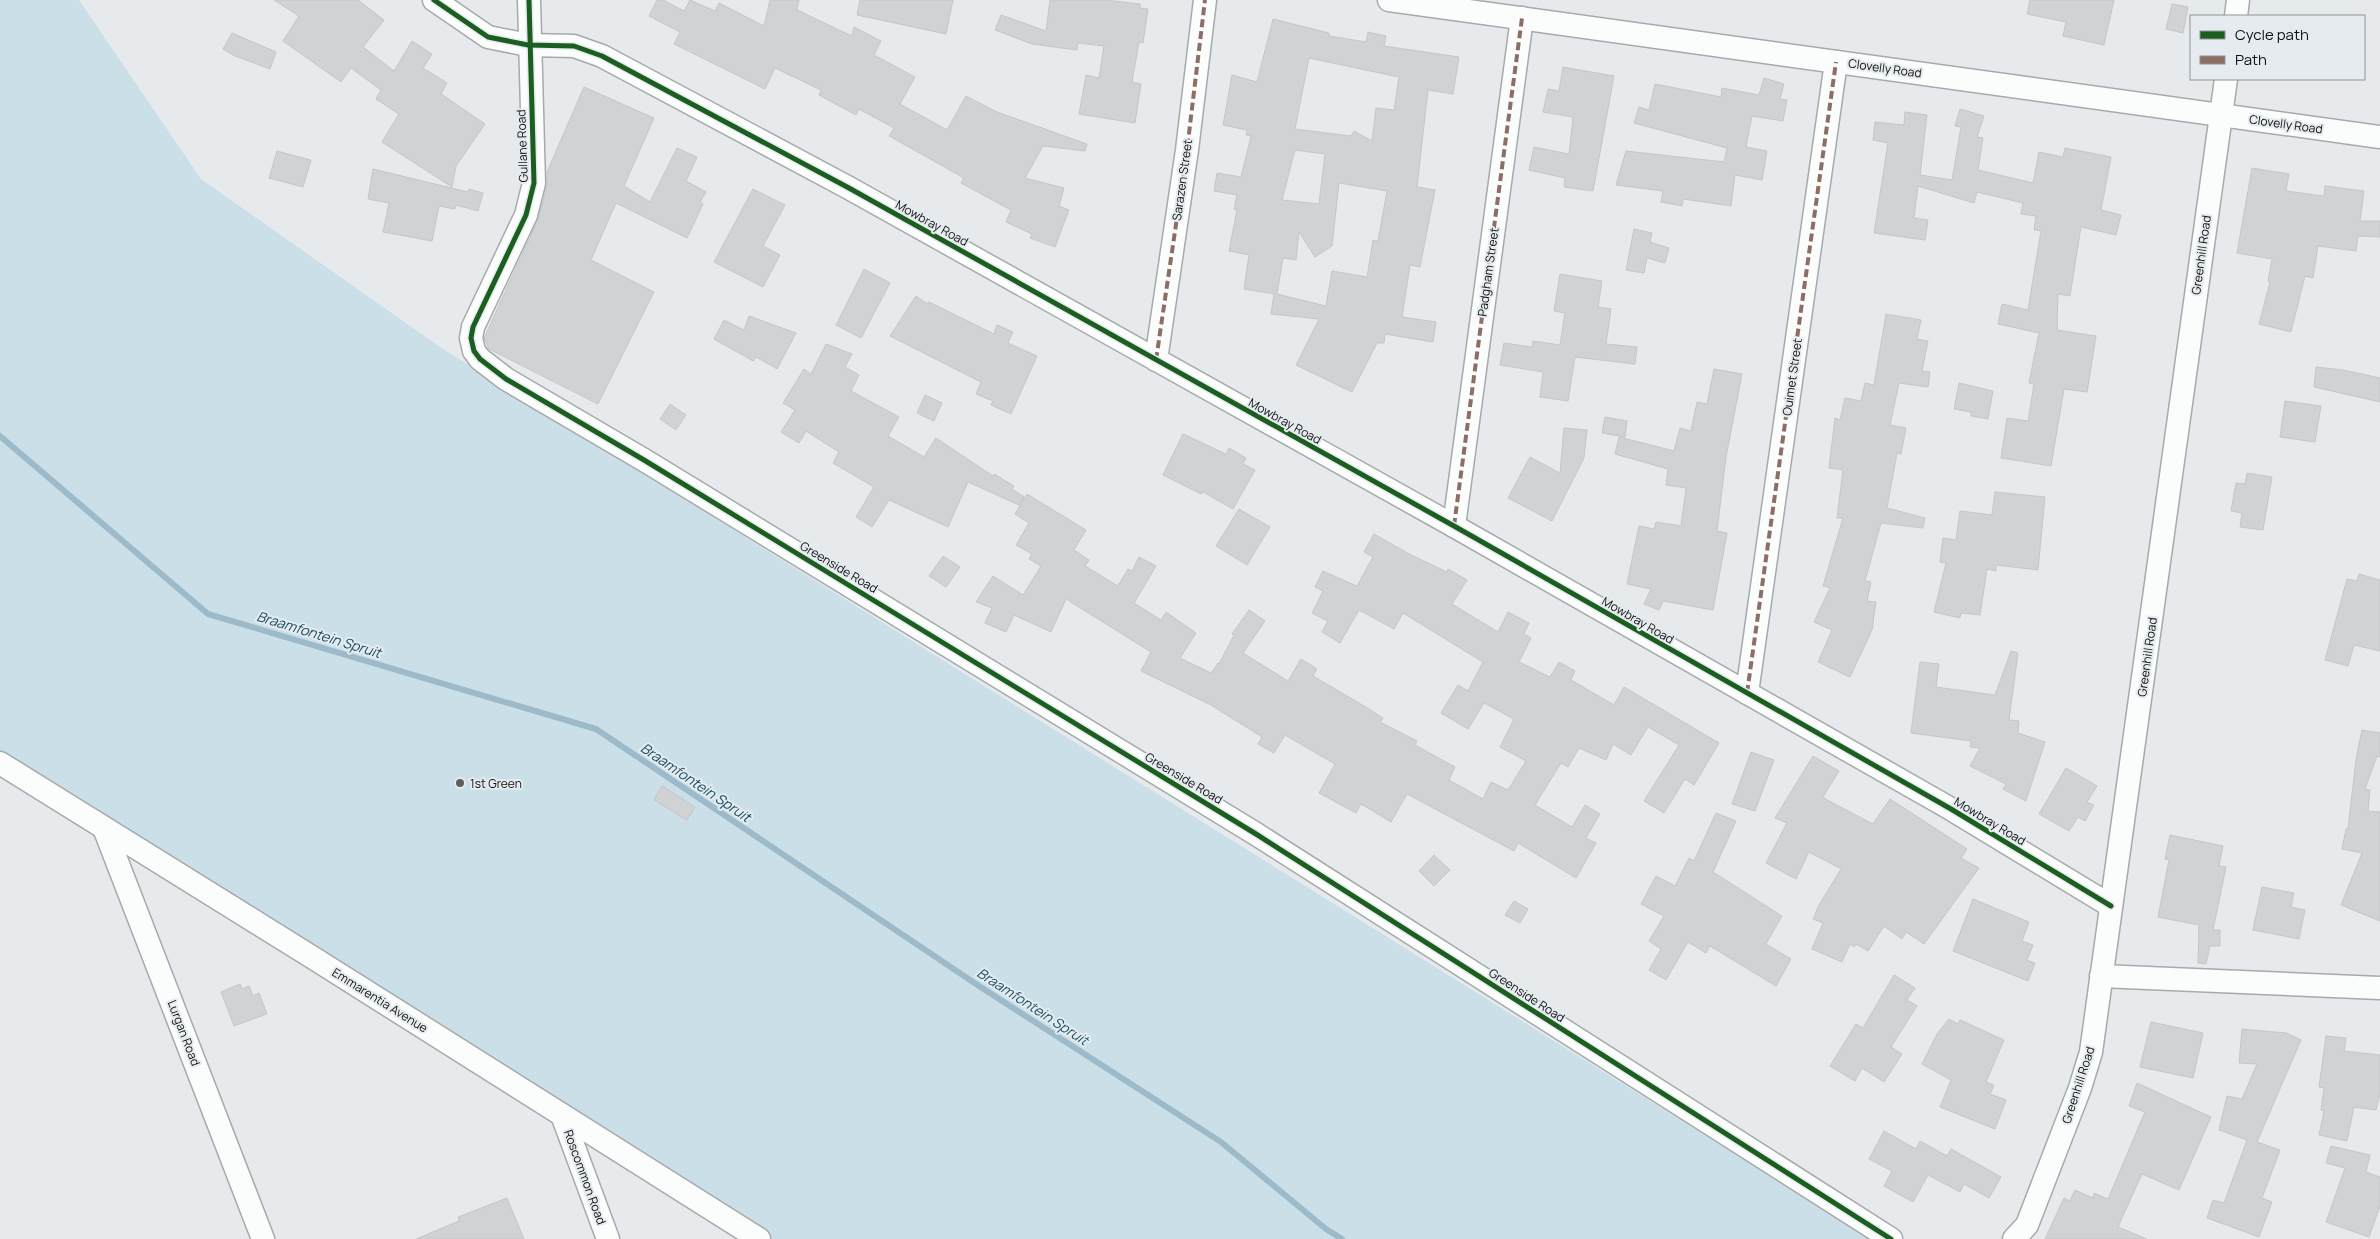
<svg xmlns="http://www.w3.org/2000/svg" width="2380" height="1239" viewBox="0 0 2380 1239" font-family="Manrope,sans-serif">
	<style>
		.green { fill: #cbdfe9 }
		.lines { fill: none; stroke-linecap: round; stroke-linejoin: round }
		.stream { stroke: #9cbaca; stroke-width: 6 }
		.building { fill: #d0d2d4; stroke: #c4c6c8; fill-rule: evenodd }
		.minor-casing { stroke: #a7a9ab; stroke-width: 25 }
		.minor { stroke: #fbfcfc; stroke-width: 22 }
		.quiet { stroke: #8d6e63; stroke-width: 4; stroke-dasharray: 8 4; stroke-linecap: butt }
		.cycleway-casing { stroke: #e5ebee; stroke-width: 8 }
		.cycleway { stroke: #1b5e20; stroke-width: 5 }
		.poi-dot { fill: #5b5d5e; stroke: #e5ebee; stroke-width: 2 }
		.labels { text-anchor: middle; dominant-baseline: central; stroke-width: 4; stroke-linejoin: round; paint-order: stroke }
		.street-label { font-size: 12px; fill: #0f1112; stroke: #e5ebee }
		.poi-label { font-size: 12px; fill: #0f1112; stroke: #e5ebee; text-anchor: start }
		.water-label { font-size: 14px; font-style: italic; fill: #1b5169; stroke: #e5ebee }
	</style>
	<rect width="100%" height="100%" fill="#e7eaec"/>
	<path class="green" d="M0 0H79L201 179 440 347 1872 1239H752L0 763Z"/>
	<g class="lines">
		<path class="stream" d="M0 436 208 614 596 729 979 986 1221 1142 1326 1229 1342 1239"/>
	</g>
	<g class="building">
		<path d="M274 0H358L384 20 363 47 394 71 412 41 432 54 423 68 447 83 441 94 485 124 456 166 452 187 382 142 399 114 376 99 381 90 351 68 341 82 283 41 299 16Z"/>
		<path d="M657 0H663L684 11 690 0 715 11 719 3 764 26 770 0H799L797 10 852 36 854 27 881 41 874 55 915 77 900 104 947 130 966 96 997 112 1087 144 1085 151 1043 146 1025 178 1064 188 1059 206 1069 210 1055 247 1030 238 1032 234 1006 222 1011 210 961 183 964 178 889 136 894 128 859 109 856 115 819 95 821 90 775 68 765 89 674 44 680 32 649 16Z"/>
		<path d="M860 0H953L946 34 857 15Z"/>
		<path d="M1050 0H1106L1140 4V8L1148 9 1143 43 1139 42 1132 82 1141 84 1135 123 1079 114 1086 75 1099 78 1104 46 1078 43 1077 50 1032 44 995 30 1001 15 1046 31Z"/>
		<path d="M2030 0H2114L2104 45 2063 36 2066 22 2027 14Z"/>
		<path d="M2172 4 2188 7 2183 33 2166 29Z"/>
		<path d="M1273 19 1329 33V36L1366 42 1368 32 1386 36 1384 46 1459 57 1453 94 1428 90 1417 187 1435 190 1420 267 1410 265 1402 317 1436 322 1433 342 1385 334 1384 343H1377L1352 392 1296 365 1319 319 1271 314 1274 294 1244 289 1249 255 1229 251 1237 210 1234 209 1237 195 1214 191 1217 173 1241 177 1251 136 1246 135 1247 130 1223 125 1232 75 1257 82ZM1309 58 1399 77 1394 110 1376 108 1372 141 1354 131 1351 136 1295 129ZM1295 150 1325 154 1319 204 1282 200ZM1339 183 1387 191 1378 241 1373 240 1367 277 1332 271 1326 306 1277 294 1283 258 1296 260 1299 232 1315 257 1332 246Z"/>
		<path d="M232 33 276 52 270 69 235 56 223 49Z"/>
		<path d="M1563 67 1614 76 1593 191 1564 187 1565 178 1529 170 1534 147 1569 154 1573 117 1543 112 1548 89 1559 91Z"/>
		<path d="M1764 78 1784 84 1780 99 1787 100 1783 121 1752 116 1746 147 1767 151 1762 180 1735 175 1731 206 1683 199 1682 206 1661 202 1663 191 1616 185 1626 151 1724 162 1727 148 1634 123 1639 107 1649 110 1655 84 1721 97 1722 88 1759 95Z"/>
		<path d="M584 87 654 118 624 186 650 202 677 148 697 157 686 181 706 192 700 202 703 204 687 238 616 203 591 260 654 292 598 404 489 349 484 338 538 220 547 186V172Z"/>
		<path d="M1960 109 1984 116 1977 137 1983 138 1978 170 2033 183 2039 152 2063 157 2065 148 2111 157 2101 210 2121 215 2116 235 2081 227 2070 296 2058 294 2057 330 2096 336 2087 392 2064 389 2051 466 2001 458 2007 418 2028 421 2034 384 2029 383 2039 333 1998 324 2002 304 2028 310 2041 231 2034 230 2036 216 2021 214 2023 203 1977 192 1974 203 1918 186 1914 218 1928 220 1925 240 1874 233 1888 143 1873 140 1875 122 1904 125 1905 112 1927 115 1920 175 1952 180 1961 127 1955 126Z"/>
		<path d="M277 151 311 160 303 187 269 178Z"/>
		<path d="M2252 168 2289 174 2286 191 2324 196 2325 186 2364 191 2360 221H2380V237L2358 236 2356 251 2318 246 2313 278 2305 276 2291 332 2259 324 2270 282 2268 281 2272 259 2237 253Z"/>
		<path d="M373 169 468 192 469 189 483 193 478 211 456 205 455 209 439 206 432 241 383 232 389 203 368 199Z"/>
		<path d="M753 189 785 205 763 246 780 255 763 287 714 262Z"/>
		<path d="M1634 229 1652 233 1650 242 1669 248 1665 263 1647 258 1644 273 1626 270Z"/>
		<path d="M864 269 890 283 861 338 836 325Z"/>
		<path d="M1560 274 1602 281 1598 307 1611 309 1606 344 1637 347 1635 364 1575 357 1568 401 1540 397 1543 372 1500 365 1504 343 1532 347 1533 341 1560 345 1565 313 1554 311Z"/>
		<path d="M916 296 928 304 929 302 994 334 997 325 1013 332 1008 343 1037 356 1011 414 991 405 993 401 976 394 981 382 890 336Z"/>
		<path d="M1886 314 1921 320 1917 339 1928 341 1922 371 1930 372 1928 387 1899 383 1890 425 1906 428 1901 454 1897 453 1887 508 1925 518 1923 528 1881 523 1865 581 1871 582 1867 601 1876 602 1872 630 1850 677 1818 662 1832 630 1814 622 1830 588 1823 586 1843 518H1837L1843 470 1829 468 1835 418 1840 420 1845 398 1861 401 1865 383 1874 385Z"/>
		<path d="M749 316 796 333 777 369 756 357 753 361 714 339 724 320 744 330Z"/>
		<path d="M826 344 852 354 845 367 859 375 851 391 899 417 888 436 924 457 936 438 993 476 994 474 1014 486 1012 489 1024 497 1019 505 968 482 948 527 889 500 872 527 856 517 874 487 833 463 839 452 806 431 799 443 781 432 795 410 783 403 804 369 811 374Z"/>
		<path d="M2316 367 2343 370 2380 378V402L2314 387Z"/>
		<path d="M1714 369 1742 374 1726 457 1717 531 1727 533 1713 610 1663 601 1659 610 1644 604 1651 589 1627 584 1639 526 1654 529 1656 522 1681 526 1686 488 1666 485 1668 469 1615 454 1619 437 1674 451 1680 428 1691 431 1697 402 1707 404Z"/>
		<path d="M1959 383 1993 391 1988 419 1971 416V412L1954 409Z"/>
		<path d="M925 395 942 403 934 421 917 413Z"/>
		<path d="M2285 401 2321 406 2315 442 2280 437Z"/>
		<path d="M670 404 686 415 676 430 660 419Z"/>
		<path d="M1605 417 1627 421 1625 437 1602 433Z"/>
		<path d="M1564 428 1587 430 1584 458 1552 521 1508 498 1530 457 1560 473Z"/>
		<path d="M1183 434 1226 454 1229 448 1246 458 1243 464 1255 470 1233 509 1203 492 1201 494 1163 475Z"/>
		<path d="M2247 473 2272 477 2263 530 2240 527 2242 513 2231 511 2236 483 2245 484Z"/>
		<path d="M1995 492 2045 497 2038 570 1996 565V571L1987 569 1980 615 1961 613 1960 618 1934 612 1946 563 1940 562 1943 538 1956 540 1960 511 1992 515Z"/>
		<path d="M1027 494 1086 530 1074 550 1089 560 1085 566 1118 586 1128 569 1132 571 1139 557 1156 566 1134 603 1161 620 1166 612 1196 633 1180 658 1211 673 1218 663 1219 664 1234 635 1232 634 1249 610 1265 621 1243 653 1288 681 1301 659 1317 669 1313 676 1364 706 1383 718 1380 722 1417 741 1415 745 1455 767 1449 780 1483 799 1491 782 1508 790 1526 761 1500 747 1514 719 1484 703 1468 729 1441 713 1458 685 1468 691 1483 662 1403 613 1394 629 1359 610 1340 643 1322 632 1328 621 1312 613 1323 591 1315 587 1323 571 1357 586 1373 557 1364 552 1374 534 1411 555 1447 572 1448 569 1467 580 1452 604 1498 632 1508 612 1529 623 1524 634 1531 638 1519 662 1550 677 1559 662 1575 671 1571 680 1614 705 1624 687 1719 743 1694 785 1685 779 1664 813 1644 801 1679 745 1648 727 1631 755 1613 744 1606 760 1579 748 1568 767 1561 763 1535 805 1572 827 1585 805 1600 814 1586 838 1596 843 1576 878 1518 843 1514 851 1407 794 1391 822 1361 804 1356 813 1319 793 1335 764 1285 735 1274 753 1258 744 1262 737 1211 705 1141 671 1151 652 1066 599 1051 632 1014 615 1006 632 985 623 992 608 976 602 993 576 1023 595 1041 566 1029 559 1032 554 1016 545 1029 523 1015 514Z"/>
		<path d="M1239 509 1270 527 1247 565 1216 546Z"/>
		<path d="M943 556 960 567 946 587 929 576Z"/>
		<path d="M2359 574 2380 580V651L2354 645 2348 666 2325 660 2347 579 2357 581Z"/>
		<path d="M2011 651 2018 653 2009 720 2019 721 2018 733 2045 742 2026 801 2003 789 2006 784 1970 766 1980 748 1970 747 1971 741 1911 733 1920 662 1939 664 1936 687 1995 695Z"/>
		<path d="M2362 730 2380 733V757L2377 756 2365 789 2370 790 2368 811 2380 812V921L2341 905 2362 853 2342 849 2346 829H2348L2356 759Z"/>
		<path d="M1751 752 1774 760 1755 811 1732 804Z"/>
		<path d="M1813 756 1839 771 1823 797 1829 801 1873 824 1890 799 1967 849 1961 858 1979 868 1924 944 1906 932 1902 939 1884 926 1868 951 1856 944 1854 947 1850 944 1842 962 1812 949 1823 923 1813 919 1819 905 1841 869 1809 852 1796 879 1766 863 1787 823 1775 818Z"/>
		<path d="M2066 768 2097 786 2087 802 2094 805 2085 821 2078 817 2069 831 2039 814Z"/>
		<path d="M662 786 695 807 687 820 654 800Z"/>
		<path d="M1716 813 1736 821 1713 872 1782 916 1766 944 1791 959 1776 986 1710 946 1706 953 1688 942 1666 980 1649 970 1661 949 1649 941 1664 916 1641 904 1656 876 1675 886 1689 858 1694 861Z"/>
		<path d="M2170 835 2223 846 2219 866 2226 867 2213 930H2220V946H2210L2206 964 2198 963 2199 925 2158 917 2169 860 2165 859Z"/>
		<path d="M1434 855 1450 870 1434 886 1419 871Z"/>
		<path d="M2262 887 2294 893 2291 907 2305 910 2299 939 2253 930Z"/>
		<path d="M1973 899 2029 922 2022 941 2033 945 2027 960 2035 963 2028 981 1953 951Z"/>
		<path d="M1514 901 1528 909 1520 923 1505 915Z"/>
		<path d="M1894 975 1915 988 1907 1000 1917 1006 1891 1047 1902 1054 1884 1082 1862 1068 1855 1081 1830 1066 1856 1024 1863 1028Z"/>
		<path d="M240 984 242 989 249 986 253 996 259 993 267 1014 234 1026 221 992Z"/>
		<path d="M1949 1019 1958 1024 1960 1020 2004 1040 1986 1082 1994 1085 1990 1094 2006 1100 1995 1129 1940 1107 1951 1080 1922 1064 1937 1034Z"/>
		<path d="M2151 1022 2203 1033 2193 1078 2140 1067Z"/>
		<path d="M2242 1029 2286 1033 2301 1040 2257 1142 2280 1150 2262 1198 2272 1202 2259 1237 2207 1218 2213 1200 2224 1203 2247 1140 2219 1130 2227 1096 2242 1099 2257 1064 2239 1063Z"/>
		<path d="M2326 1036 2346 1038 2344 1051 2380 1055V1094L2376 1110 2354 1107 2347 1141 2319 1135 2324 1111 2321 1110 2324 1088 2319 1087Z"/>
		<path d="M2137 1083 2211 1117 2179 1190 2142 1174 2118 1227 2147 1239H2045L2064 1198 2070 1201 2075 1190 2093 1198 2094 1193 2108 1199 2145 1112 2129 1106Z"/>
		<path d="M1884 1131 1916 1149 1920 1141 1947 1156 1951 1149 2001 1177 1989 1198 1964 1184 1960 1192 1928 1175 1913 1202 1884 1186 1892 1171 1869 1159Z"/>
		<path d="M2331 1146 2370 1155 2366 1172 2380 1177V1206L2369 1237 2326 1222 2345 1168 2326 1163Z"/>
		<path d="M507 1198 524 1239H416L459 1221 458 1217Z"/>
	</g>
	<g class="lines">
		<g class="minor-casing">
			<g id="minor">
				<path d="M434 0 488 37 528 45 574 46 602 56 849 188 1454 526 1951 809 2111 906"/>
				<path d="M529 0 534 183 526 215 473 327 471 338 474 351 480 359 506 379 644 460 1256 834 1891 1239"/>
				<path d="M1389 0 2380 137"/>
				<path d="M2236 16 2238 0"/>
				<path d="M1156 360 1187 150 1205 0"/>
				<path d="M1454 526 1522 18"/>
				<path d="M1747 693 1836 62"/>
				<path d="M0 763 315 959 759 1239"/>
				<path d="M104 828 263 1239"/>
				<path d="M2101 976 2380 988"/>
				<path d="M562 1115 608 1239"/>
				<path d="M2014 1239 2027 1225 2080 1088 2091 1052 2226 79"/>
			</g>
		</g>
		<use href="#minor" class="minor"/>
		<g class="quiet">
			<path d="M1156 360 1187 150 1205 0"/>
			<path d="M1454 526 1522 18"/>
			<path d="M1747 693 1836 62"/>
		</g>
		<g class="cycleway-casing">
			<g id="cycleway">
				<path d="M434 0 488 37 528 45 574 46 602 56 849 188 1454 526 1951 809 2111 906"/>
				<path d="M529 0 534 183 526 215 473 327 471 338 474 351 480 359 506 379 644 460 1256 834 1891 1239"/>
			</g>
		</g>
		<use href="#cycleway" class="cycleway"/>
	</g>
	<circle class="poi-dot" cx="460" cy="783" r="5"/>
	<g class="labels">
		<g class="street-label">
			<text transform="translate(1885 68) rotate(8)">Clovelly Road</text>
			<text transform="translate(2286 124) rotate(8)">Clovelly Road</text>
			<text transform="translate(522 146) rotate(-92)">Gullane Road</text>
			<text transform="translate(1182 180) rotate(-82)">Sarazen Street</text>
			<text transform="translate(932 223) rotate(29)">Mowbray Road</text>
			<text transform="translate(2201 255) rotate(-82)">Greenhill Road</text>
			<text transform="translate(1488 272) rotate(-82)">Padgham Street</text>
			<text transform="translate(1792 377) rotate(-82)">Ouimet Street</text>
			<text transform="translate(1285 421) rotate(29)">Mowbray Road</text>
			<text transform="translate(839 567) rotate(31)">Greenside Road</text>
			<text transform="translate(1638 620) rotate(30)">Mowbray Road</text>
			<text transform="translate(2147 657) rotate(-82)">Greenhill Road</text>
			<text transform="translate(1184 778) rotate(31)">Greenside Road</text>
			<text transform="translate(1990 821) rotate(31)">Mowbray Road</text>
			<text transform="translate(1527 995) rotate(33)">Greenside Road</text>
			<text transform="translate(380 1000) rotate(32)">Emmarentia Avenue</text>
			<text transform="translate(184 1033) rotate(69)">Lurgan Road</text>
			<text transform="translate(2078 1085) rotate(-72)">Greenhill Road</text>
			<text transform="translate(585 1177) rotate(70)">Roscommon Road</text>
		</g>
		<g class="poi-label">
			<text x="470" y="783">1st Green</text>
		</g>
		<g class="water-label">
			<text transform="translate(319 634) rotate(17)">Braamfontein Spruit</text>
			<text transform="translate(696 782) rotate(34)">Braamfontein Spruit</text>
			<text transform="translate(1033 1006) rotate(33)">Braamfontein Spruit</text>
		</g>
	</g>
	<rect x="2190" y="15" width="175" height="65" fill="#e5ebee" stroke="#8f9496"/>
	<rect x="2200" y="31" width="25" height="8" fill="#1b5e20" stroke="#8f9496"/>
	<text x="2235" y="40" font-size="15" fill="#0f1112">Cycle path</text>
	<rect x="2200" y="56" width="25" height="8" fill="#8d6e63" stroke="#8f9496"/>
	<text x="2235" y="65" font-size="15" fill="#0f1112">Path</text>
</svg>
